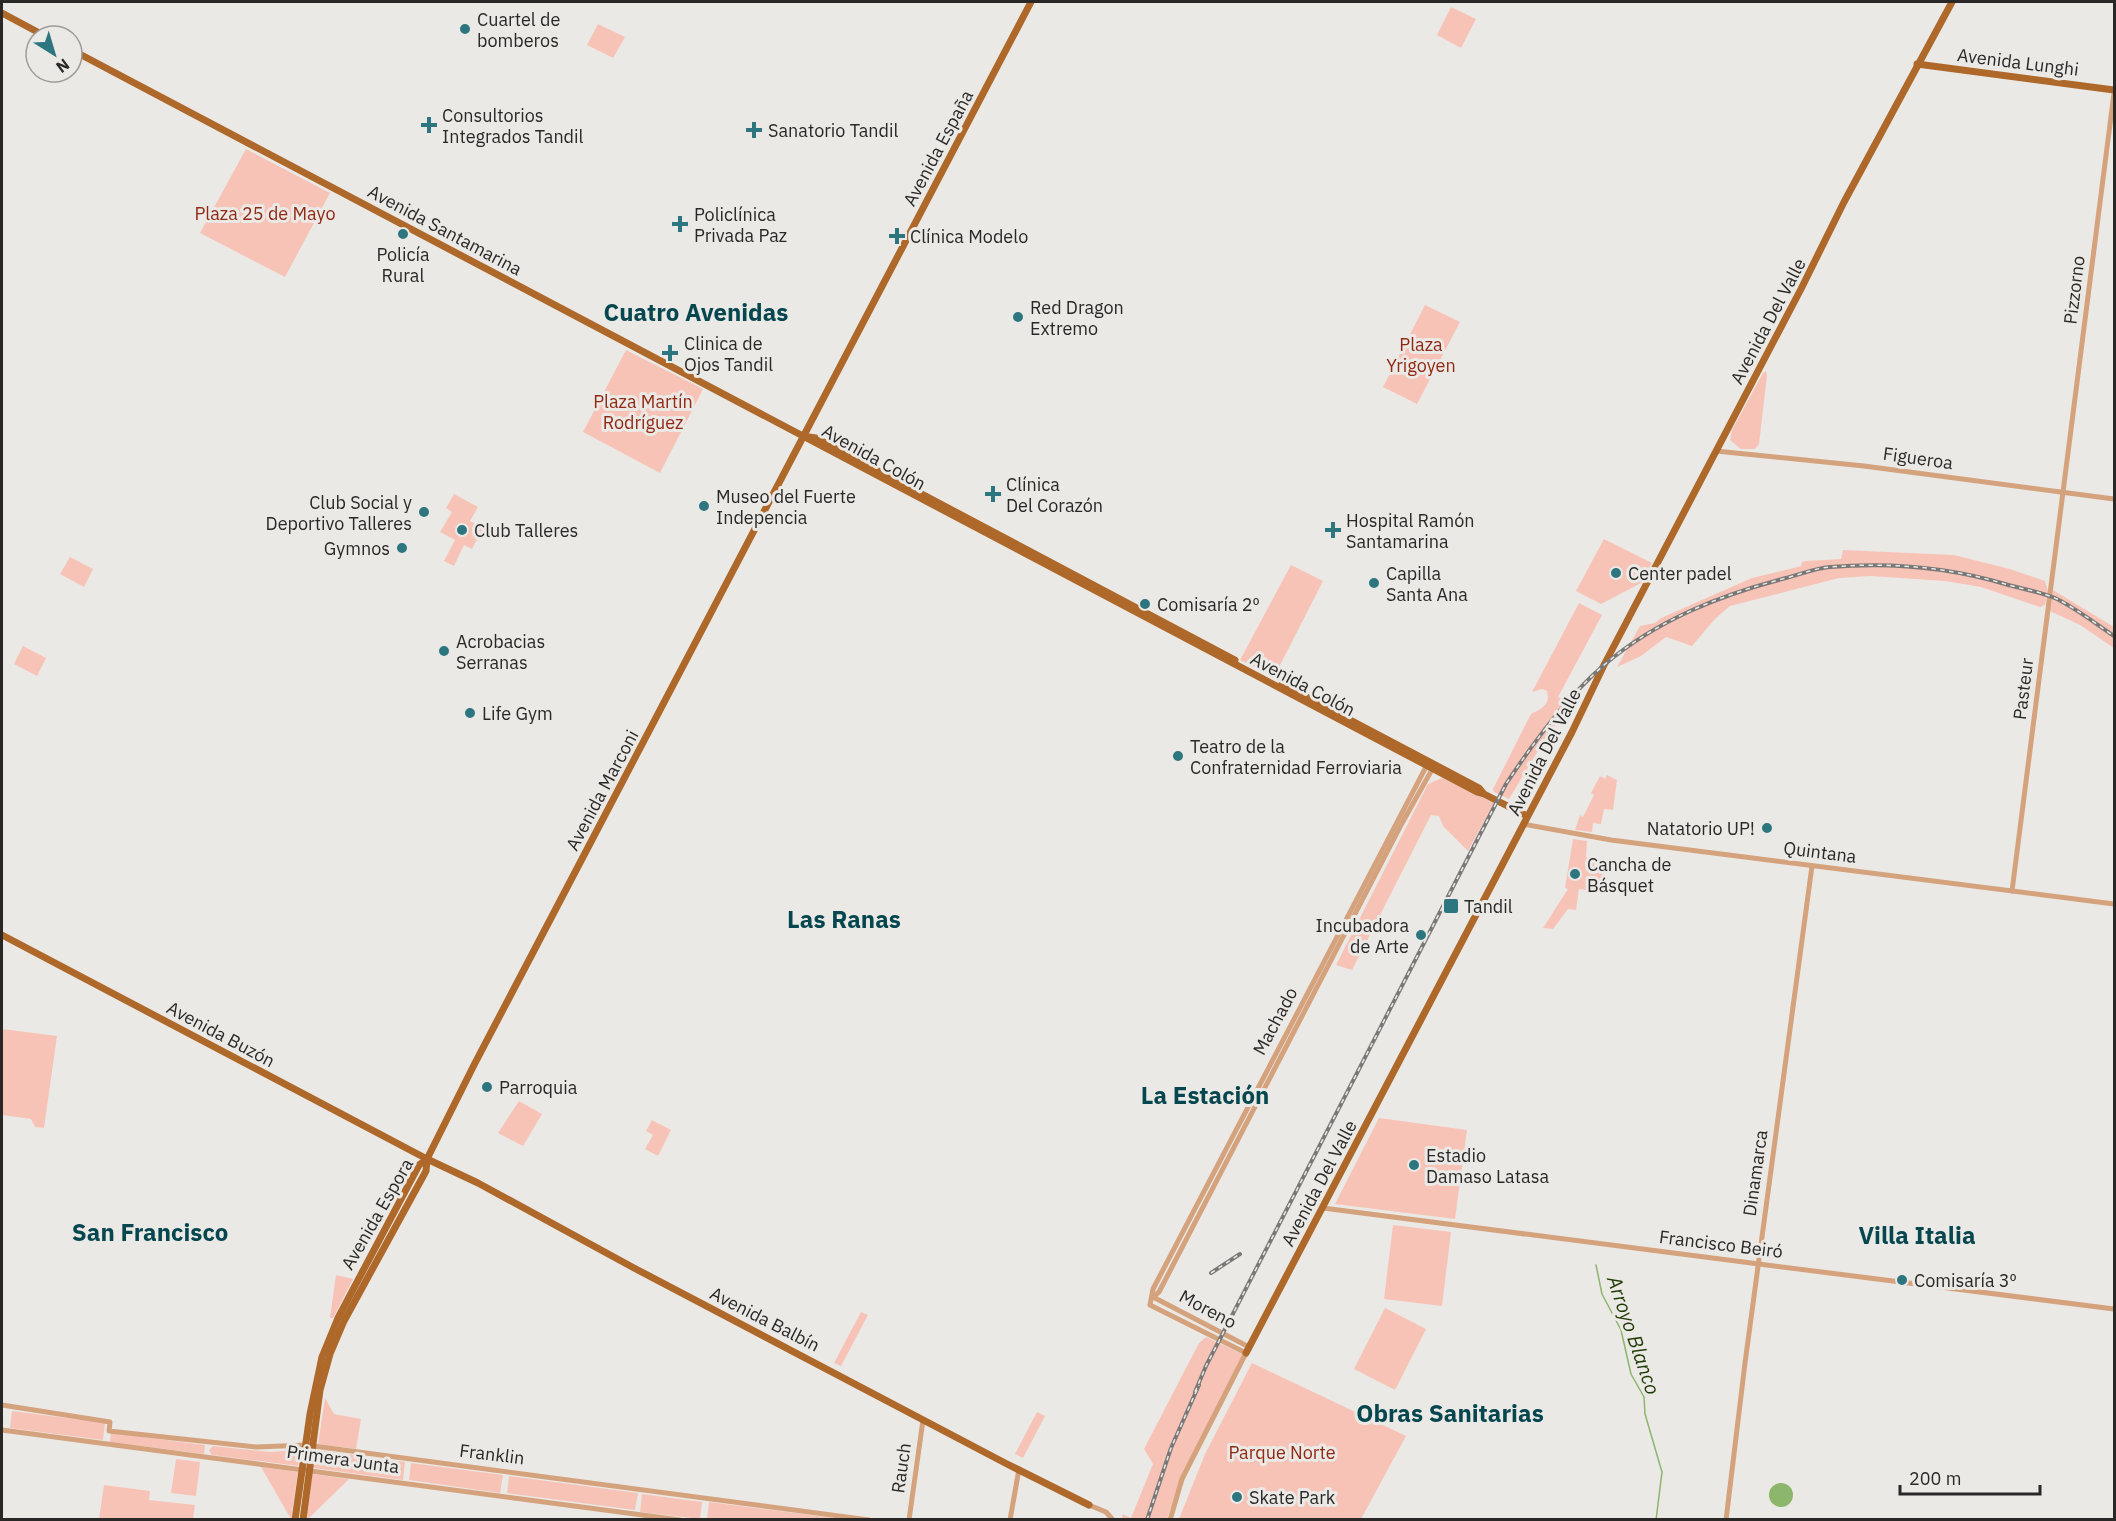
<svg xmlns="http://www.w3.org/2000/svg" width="2116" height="1521" viewBox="0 0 2116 1521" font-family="'IBM Plex Sans',sans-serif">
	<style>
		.green { fill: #f8c3b7 }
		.water { fill: #8bb66b }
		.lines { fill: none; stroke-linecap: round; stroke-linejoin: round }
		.stream { stroke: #8bb66b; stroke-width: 1.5 }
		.minor { stroke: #d4a27c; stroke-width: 5 }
		.major { stroke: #ae682a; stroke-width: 7 }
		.rail-casing { stroke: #797876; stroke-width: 4 }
		.rail { stroke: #ebe9e6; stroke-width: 1.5; stroke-dasharray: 4.5; stroke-linecap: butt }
		.poi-dot { fill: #2d757f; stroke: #ebe9e6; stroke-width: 2 }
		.labels { text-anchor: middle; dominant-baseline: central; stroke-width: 6; stroke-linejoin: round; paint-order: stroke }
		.poi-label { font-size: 18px; fill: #292827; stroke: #ebe9e6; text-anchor: start }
		.street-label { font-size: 18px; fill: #292827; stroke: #ebe9e6 }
		.park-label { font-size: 18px; fill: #902812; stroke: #ebe9e6 }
		.water-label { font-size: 20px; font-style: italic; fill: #1e3a02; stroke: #ebe9e6 }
		.district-label { font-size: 24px; font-weight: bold; fill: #06474f; stroke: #ebe9e6 }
	</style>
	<rect width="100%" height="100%" fill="#ebe9e6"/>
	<g class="green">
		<path d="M1451 7 1476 19 1461 48 1437 35Z"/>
		<path d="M598 24 625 37 613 58 587 45Z"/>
		<path d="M246 149 330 193 285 277 200 233Z"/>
		<path d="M1425 305 1460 322 1417 404 1383 387Z"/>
		<path d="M626 350 703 389 660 473 583 432Z"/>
		<path d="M1766 371 1767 376 1759 444 1755 449H1741L1730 440 1732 430 1763 373Z"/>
		<path d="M454 494 478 507 470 521 483 528 472 549 464 545 454 566 444 561 455 540 440 532 452 512 446 508Z"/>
		<path d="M1604 539 1652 563 1641 583 1601 604 1576 591Z"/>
		<path d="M1843 550 1954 555 2010 569 2045 581 2048 591 2045 605 2040 607 1981 587 1945 581 1870 576 1839 578 1730 606 1715 619 1692 646 1666 637 1641 656 1617 667 1640 626 1655 623 1661 618 1752 578 1801 566 1802 562 1806 561 1841 559Z"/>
		<path d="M70 557 93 569 84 587 60 574Z"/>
		<path d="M1291 565 1323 581 1274 677 1240 660Z"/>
		<path d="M2053 590 2114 627V648L2080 625 2050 611Z"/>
		<path d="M1579 603 1602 615 1558 697 1572 703 1547 736 1509 799 1494 792 1493 789 1531 714C1542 709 1551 704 1547 691L1542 689 1532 692Z"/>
		<path d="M23 646 46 658 37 676 14 664Z"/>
		<path d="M1607 775 1617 780 1613 810 1604 809 1601 824 1593 823 1592 832 1575 830 1580 815 1583 817 1594 795 1591 793 1600 776 1605 779Z"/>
		<path d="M1442 778 1494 803 1468 851 1443 826 1439 816 1431 815 1352 970 1336 965 1428 784Z"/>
		<path d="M1573 839 1587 841 1586 857 1606 859 1601 892 1579 889 1576 910 1568 909 1553 929 1543 928 1568 889 1565 888Z"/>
		<path d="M2 1029 57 1036 44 1128 35 1127 31 1119 2 1115Z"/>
		<path d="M519 1101 542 1114 523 1146 498 1133Z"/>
		<path d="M1379 1118 1467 1130 1455 1219 1335 1204Z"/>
		<path d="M652 1120 671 1130 658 1156 645 1149 653 1135 646 1131Z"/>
		<path d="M1393 1225 1451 1232 1442 1306 1384 1299Z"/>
		<path d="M336 1275 353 1279 333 1318H330Z"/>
		<path d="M1385 1308 1426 1329 1395 1390 1354 1369Z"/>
		<path d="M861 1312 868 1315 841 1366 834 1363Z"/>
		<path d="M1206 1337 1244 1355 1182 1475 1167 1519 1121 1520 1123 1514 1131 1518 1153 1464 1144 1449 1199 1343Z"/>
		<path d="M1252 1363 1406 1436 1361 1519H1179L1205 1454Z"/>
		<path d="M325 1398 334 1414 361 1419 356 1449 318 1444Z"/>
		<path d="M12 1411 105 1423 103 1440 10 1428Z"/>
		<path d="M1037 1412 1045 1416 1023 1458 1015 1454Z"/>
		<path d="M111 1433 205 1445 204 1454 110 1442Z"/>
		<path d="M213 1446 271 1452 301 1449 298 1466 212 1455 209 1450Z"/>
		<path d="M316 1450 405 1462 403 1480 313 1468Z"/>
		<path d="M176 1459 200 1462 196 1496 171 1493Z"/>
		<path d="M411 1463 503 1475 500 1493 409 1480Z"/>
		<path d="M261 1467 298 1472 291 1519Z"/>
		<path d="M312 1474 349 1479 307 1520Z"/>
		<path d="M509 1476 638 1493 635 1510 507 1493Z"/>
		<path d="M104 1485 150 1491 149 1500 195 1505 193 1519H99Z"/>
		<path d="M642 1494 702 1502 700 1519 640 1512Z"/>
		<path d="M709 1502 841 1519H707Z"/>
	</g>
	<circle class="water" cx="1781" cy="1495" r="12"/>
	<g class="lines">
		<path class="stream" d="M1596 1265 1602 1294 1621 1330 1631 1374 1644 1397 1645 1414 1662 1472 1656 1520"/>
		<g class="minor">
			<path d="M1716 451 1864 466 2114 499"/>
			<path d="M1523 824 1611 840 2114 904"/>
			<path d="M2012 891 2114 93"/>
			<path d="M1323 1208C1587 1242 1850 1276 2114 1309"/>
			<path d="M1153 1297 1159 1292 1401 825 1434 766"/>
			<path d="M1153 1297 1249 1347"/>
			<path d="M2 1405 110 1422 109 1431 257 1447 306 1445 869 1520"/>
			<path d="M2 1430 680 1520"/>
			<path d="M1089 1505 1106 1512 1113 1520"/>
			<path d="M909 1520 923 1420"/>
			<path d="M1010 1520 1019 1469"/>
			<path d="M1170 1520 1182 1479 1246 1353 1150 1305 1153 1289 1428 763"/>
			<path d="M1726 1520 1745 1363 1812 866"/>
		</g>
		<g class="major">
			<path d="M2 13 45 36"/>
			<path d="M72 50 1477 792 1484 794 1527 816"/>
			<path d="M1917 64 2114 90"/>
			<path d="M809 437 816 438 1235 660"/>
			<path d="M1282 684 1479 788 1483 793"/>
			<path d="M2 935 427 1159 478 1183 634 1268 1007 1464 1089 1505"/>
			<path d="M1246 1353 1572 732 1604 665 1801 289 1844 202 1952 2"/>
			<path d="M295 1520 310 1414 322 1357 338 1318 419 1165 427 1159"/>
			<path d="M303 1520 320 1390 330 1354 344 1321 426 1171 427 1159 474 1065 1031 2"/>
		</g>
		<g class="rail-casing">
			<g id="rail">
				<path d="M1211 1273 1240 1254"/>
				<path d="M1195 1392 1206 1366 1506 784C1534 742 1566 698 1604 665 1657 620 1720 595 1786 578 1801 574 1816 568 1830 567 1890 562 1948 567 2005 584 2022 589 2042 592 2057 599 2077 609 2096 624 2114 636"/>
				<path d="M1147 1520 1171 1448 1199 1385"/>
			</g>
		</g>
		<use href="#rail" class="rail"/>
	</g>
	<g class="poi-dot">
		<circle cx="465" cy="29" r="6"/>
		<path d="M426 116h6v6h6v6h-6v6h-6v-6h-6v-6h6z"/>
		<path d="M751 121h6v6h6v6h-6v6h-6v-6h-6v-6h6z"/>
		<path d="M677 215h6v6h6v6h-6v6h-6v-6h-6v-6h6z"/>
		<circle cx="403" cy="234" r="6"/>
		<path d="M894 227h6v6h6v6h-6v6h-6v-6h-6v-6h6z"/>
		<circle cx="1018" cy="317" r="6"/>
		<path d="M667 344h6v6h6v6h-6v6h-6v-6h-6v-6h6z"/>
		<path d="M990 485h6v6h6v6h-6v6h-6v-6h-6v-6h6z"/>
		<circle cx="704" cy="506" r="6"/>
		<circle cx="424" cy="512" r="6"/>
		<circle cx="462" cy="530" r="6"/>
		<path d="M1330 521h6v6h6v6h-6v6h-6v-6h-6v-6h6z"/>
		<circle cx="402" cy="548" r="6"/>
		<circle cx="1616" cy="573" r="6"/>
		<circle cx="1374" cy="583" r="6"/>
		<circle cx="1145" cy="604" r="6"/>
		<circle cx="444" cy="651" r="6"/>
		<circle cx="470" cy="713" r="6"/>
		<circle cx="1178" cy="756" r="6"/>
		<circle cx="1767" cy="828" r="6"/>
		<circle cx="1575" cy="874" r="6"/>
		<rect x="1443" y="898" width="16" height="16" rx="3"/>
		<circle cx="1421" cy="935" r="6"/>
		<circle cx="487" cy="1087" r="6"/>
		<circle cx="1414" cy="1165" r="6"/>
		<circle cx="1902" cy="1280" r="6"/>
		<circle cx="1237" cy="1497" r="6"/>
	</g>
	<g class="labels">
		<g class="poi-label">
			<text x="477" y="19">Cuartel de<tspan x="477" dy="21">bomberos</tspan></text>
			<text x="442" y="115">Consultorios<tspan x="442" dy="21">Integrados Tandil</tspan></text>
			<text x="768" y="130">Sanatorio Tandil</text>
			<text x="694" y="214">Policlínica<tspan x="694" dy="21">Privada Paz</tspan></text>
			<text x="910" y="236">Clínica Modelo</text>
			<text x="403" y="254" text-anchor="middle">Policía<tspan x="403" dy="21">Rural</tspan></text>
			<text x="1030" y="307">Red Dragon<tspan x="1030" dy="21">Extremo</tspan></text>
			<text x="684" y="343">Clinica de<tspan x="684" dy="21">Ojos Tandil</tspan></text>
			<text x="1006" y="484">Clínica<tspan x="1006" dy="21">Del Corazón</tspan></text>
			<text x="716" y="496">Museo del Fuerte<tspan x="716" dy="21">Indepencia</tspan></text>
			<text x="412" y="502" text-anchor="end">Club Social y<tspan x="412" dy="21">Deportivo Talleres</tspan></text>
			<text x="1346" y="520">Hospital Ramón<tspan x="1346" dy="21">Santamarina</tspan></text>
			<text x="474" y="530">Club Talleres</text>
			<text x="390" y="548" text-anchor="end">Gymnos</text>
			<text x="1386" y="573">Capilla<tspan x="1386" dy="21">Santa Ana</tspan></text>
			<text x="1628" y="573">Center padel</text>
			<text x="1157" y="604">Comisaría 2º</text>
			<text x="456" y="641">Acrobacias<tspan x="456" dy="21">Serranas</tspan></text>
			<text x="482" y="713">Life Gym</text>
			<text x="1190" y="746">Teatro de la<tspan x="1190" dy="21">Confraternidad Ferroviaria</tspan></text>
			<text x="1755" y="828" text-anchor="end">Natatorio UP!</text>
			<text x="1587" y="864">Cancha de<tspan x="1587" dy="21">Básquet</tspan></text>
			<text x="1464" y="906">Tandil</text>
			<text x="1409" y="925" text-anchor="end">Incubadora<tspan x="1409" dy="21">de Arte</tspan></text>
			<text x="499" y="1087">Parroquia</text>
			<text x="1426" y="1155">Estadio<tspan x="1426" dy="21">Damaso Latasa</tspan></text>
			<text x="1914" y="1280">Comisaría 3º</text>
			<text x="1249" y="1497">Skate Park</text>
		</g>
		<g class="street-label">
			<text transform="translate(2018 62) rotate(7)">Avenida Lunghi</text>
			<text transform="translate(938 148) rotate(-62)">Avenida España</text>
			<text transform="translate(445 230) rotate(28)">Avenida Santamarina</text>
			<text transform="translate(2074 290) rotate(-83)">Pizzorno</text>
			<text transform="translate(1768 321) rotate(-62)">Avenida Del Valle</text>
			<text transform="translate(874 457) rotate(29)">Avenida Colón</text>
			<text transform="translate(1918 458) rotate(8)">Figueroa</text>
			<text transform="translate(1303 684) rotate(28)">Avenida Colón</text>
			<text transform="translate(2023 689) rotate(-83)">Pasteur</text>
			<text transform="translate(1544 752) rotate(-63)">Avenida Del Valle</text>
			<text transform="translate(602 790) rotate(-62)">Avenida Marconi</text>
			<text transform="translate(1820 852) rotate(7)">Quintana</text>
			<text transform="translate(1275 1021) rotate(-62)">Machado</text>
			<text transform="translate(221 1034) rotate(28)">Avenida Buzón</text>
			<text transform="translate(1755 1173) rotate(-82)">Dinamarca</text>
			<text transform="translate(1319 1183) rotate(-62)">Avenida Del Valle</text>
			<text transform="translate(377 1214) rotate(-60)">Avenida Espora</text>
			<text transform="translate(1721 1244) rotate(7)">Francisco Beiró</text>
			<text transform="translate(1208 1309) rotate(28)">Moreno</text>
			<text transform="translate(765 1319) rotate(27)">Avenida Balbín</text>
			<text transform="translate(492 1454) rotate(7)">Franklin</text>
			<text transform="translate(343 1459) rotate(8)">Primera Junta</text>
			<text transform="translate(901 1468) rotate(-82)">Rauch</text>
		</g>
		<g class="park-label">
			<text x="265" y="213">Plaza 25 de Mayo</text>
			<text x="1421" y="344">Plaza<tspan x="1421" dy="21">Yrigoyen</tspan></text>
			<text x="643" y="401">Plaza Martín<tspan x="643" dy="21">Rodríguez</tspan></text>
			<text x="1282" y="1452">Parque Norte</text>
		</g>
		<g class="water-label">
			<text transform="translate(1634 1335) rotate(71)">Arroyo Blanco</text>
		</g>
		<g class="district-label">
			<text x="696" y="312">Cuatro Avenidas</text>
			<text x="844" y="919">Las Ranas</text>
			<text x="1205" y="1095">La Estación</text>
			<text x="150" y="1232">San Francisco</text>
			<text x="1917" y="1235">Villa Italia</text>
			<text x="1450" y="1413">Obras Sanitarias</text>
		</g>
	</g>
	<rect width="2116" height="1521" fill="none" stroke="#292827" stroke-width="6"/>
	<g transform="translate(54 54) rotate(143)"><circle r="28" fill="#ebe9e6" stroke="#9d9c9a" stroke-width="1.5"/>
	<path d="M0-4.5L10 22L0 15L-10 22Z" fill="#2d757f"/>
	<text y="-9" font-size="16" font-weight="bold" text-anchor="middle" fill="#292827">N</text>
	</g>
	<path d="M1900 1485v9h140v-9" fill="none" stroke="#292827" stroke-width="3"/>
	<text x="1909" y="1485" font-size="18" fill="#292827" stroke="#ebe9e6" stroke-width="4.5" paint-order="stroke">200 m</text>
</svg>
